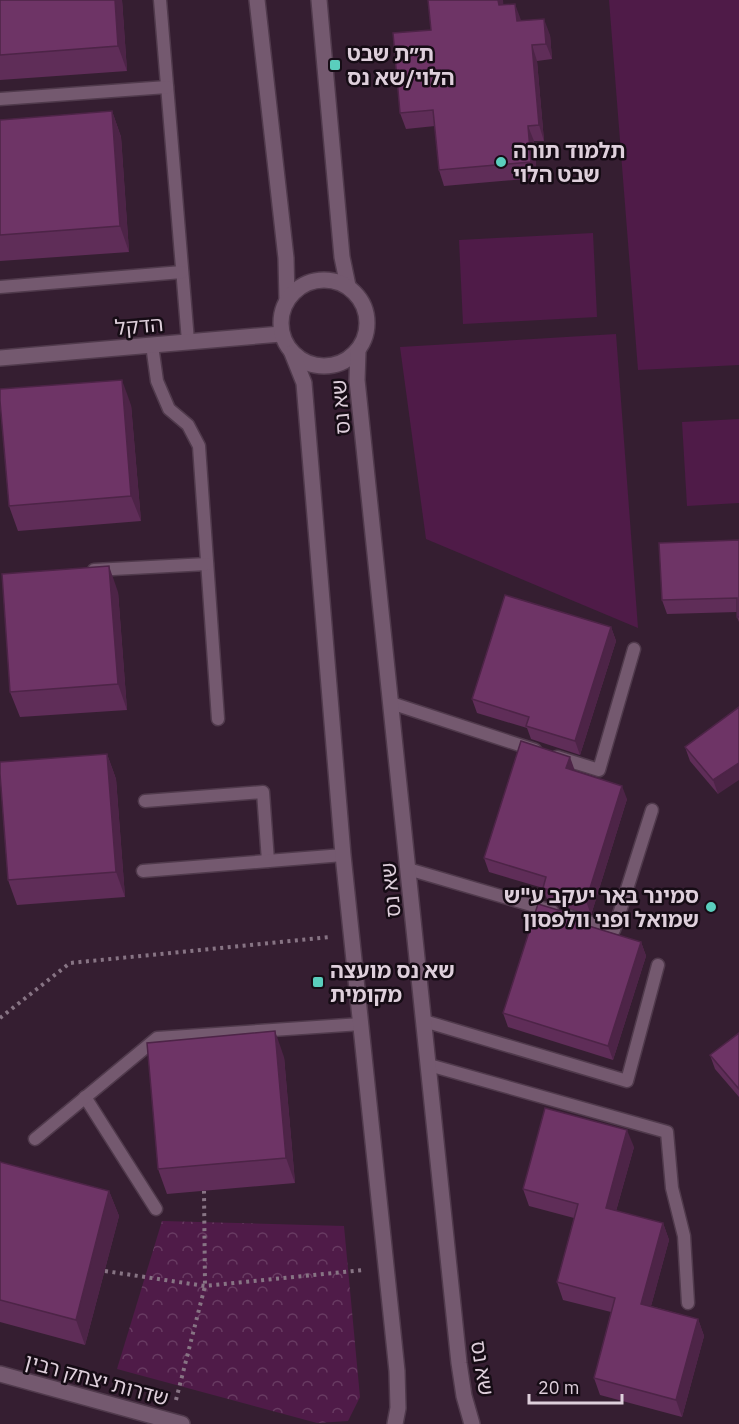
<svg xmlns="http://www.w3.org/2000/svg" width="739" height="1424" viewBox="0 0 739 1424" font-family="'IBM Plex Sans','Noto Sans Hebrew',sans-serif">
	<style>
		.grass { fill: #4f1b48 }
		.park { fill: url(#park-crowns) }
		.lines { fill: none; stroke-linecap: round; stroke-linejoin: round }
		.service-casing { stroke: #503a4c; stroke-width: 15 }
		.minor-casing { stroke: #503a4c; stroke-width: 18 }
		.tertiary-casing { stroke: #503a4c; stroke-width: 18 }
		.path { stroke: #877484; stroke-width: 4; stroke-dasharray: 3 4.5; stroke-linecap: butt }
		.service { stroke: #74596f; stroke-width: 12 }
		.minor { stroke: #74596f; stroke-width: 15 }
		.tertiary { stroke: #74596f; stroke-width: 15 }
		.wall { fill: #5f2d58 }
		.shaded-wall { fill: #4d2447 }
		.building { fill: #6e3466; stroke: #4d2447; stroke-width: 1.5 }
		.poi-dot { fill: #5acebd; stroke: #160c15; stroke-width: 2 }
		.labels { text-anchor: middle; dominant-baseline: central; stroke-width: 5; stroke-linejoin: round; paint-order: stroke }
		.poi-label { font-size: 21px; font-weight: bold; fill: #decfdb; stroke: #160c15; text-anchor: start }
		.street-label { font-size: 21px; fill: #decfdb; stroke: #160c15 }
	</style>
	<defs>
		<pattern id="park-crowns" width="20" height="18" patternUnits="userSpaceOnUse" patternTransform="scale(1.5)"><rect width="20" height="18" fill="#4f1b48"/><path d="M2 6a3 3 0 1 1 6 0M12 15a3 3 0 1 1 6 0" fill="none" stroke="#683b62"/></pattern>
	</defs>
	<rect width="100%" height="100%" fill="#351e31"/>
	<g class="grass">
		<path d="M609 0H739V365L638 370Z"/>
		<path d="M593 233 597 317 463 324 459 240Z"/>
		<path d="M616 334 638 628 426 539 400 347Z"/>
		<path d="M739 419V503L687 506 682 422Z"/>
	</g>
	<path class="park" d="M162 1221 344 1226 360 1397 348 1421 317 1423 117 1369Z"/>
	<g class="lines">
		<g class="service-casing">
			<g id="service">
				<path d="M160 0 188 341"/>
				<path d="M0 99 167 87"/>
				<path d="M0 287 182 272"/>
				<path d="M152 345 157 381 169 409 188 425 199 446 218 719"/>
				<path d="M94 570 207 564"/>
				<path d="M391 703 535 750"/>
				<path d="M557 757 599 770 634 649"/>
				<path d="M145 801 263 792 268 861"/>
				<path d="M408 869 552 911"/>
				<path d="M143 871 343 855"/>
				<path d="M569 916 614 930 652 810"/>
				<path d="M424 1021 627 1081 658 965"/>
				<path d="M429 1065 667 1132 672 1188 684 1236 688 1303"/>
				<path d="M85 1097 156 1209"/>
				<path d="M35 1139 157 1038 361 1024"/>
			</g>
		</g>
		<g class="minor-casing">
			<path id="minor" d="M0 358 281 334"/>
		</g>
		<g class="tertiary-casing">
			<g id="tertiary">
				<path d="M257 0 286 258 287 300"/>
				<path d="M319 0 342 257 348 286"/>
				<circle cx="324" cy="323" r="43"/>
				<path d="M358 351 357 380 459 1363 464 1396 472 1424"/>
				<path d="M292 353 304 383 343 855 397 1371 398 1408 395 1424"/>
				<path d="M0 1374 182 1424"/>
			</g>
		</g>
		<g class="path">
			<path d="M0 1018 70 963 330 937"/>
			<path d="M105 1271 205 1286 364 1270"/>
			<path d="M176 1400 205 1286 204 1191"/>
		</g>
		<use href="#service" class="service"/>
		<use href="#minor" class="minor"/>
		<use href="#tertiary" class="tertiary"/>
	</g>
	<g class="wall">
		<path d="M0 0H122L127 71 0 80Z"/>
		<path d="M428 0H503V5L521 21 550 35 552 59 537 61 544 141H534L537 178 444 186 439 170 435 126 406 129 400 113 431 30Z"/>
		<path d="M112 111 121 137 129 252 0 261V120Z"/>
		<path d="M131 405 141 521 18 531 9 506Z"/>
		<path d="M739 540V622L737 617V612L667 614 662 600Z"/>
		<path d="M118 592 127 710 20 717 10 692Z"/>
		<path d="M611 627 616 641 580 755 531 739 527 728 477 713 472 699Z"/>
		<path d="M739 707 718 794 690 761 685 747Z"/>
		<path d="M107 754 116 779 125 897 17 905 8 880Z"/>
		<path d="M575 771 627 799 591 915 548 902 543 888 489 872 484 858Z"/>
		<path d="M584 924 641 942 646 956 613 1060 508 1027 503 1013Z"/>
		<path d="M739 1033V1097L715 1069 710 1055Z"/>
		<path d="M284 1057 295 1183 167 1194 158 1169Z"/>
		<path d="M634 1147 616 1211 663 1223 669 1240 651 1306 698 1319 704 1336 682 1417 600 1395 594 1378 611 1312 563 1300 557 1282 574 1218 529 1206 523 1189Z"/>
		<path d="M0 1162 109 1191 119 1216 85 1345 0 1322Z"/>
	</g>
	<g class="shaded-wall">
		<path d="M115 0H122L127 71 118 46Z"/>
		<path d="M498 0H503L505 21 499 5Z"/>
		<path d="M515 4 521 20 523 37 517 21Z"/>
		<path d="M544 19 550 35 552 59 546 44Z"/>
		<path d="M532 45 537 61 544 141 539 125Z"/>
		<path d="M112 111 121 137 129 252 120 226Z"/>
		<path d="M528 126 534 141 537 178 531 162Z"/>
		<path d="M122 380 131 405 141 521 131 496Z"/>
		<path d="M109 566 118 592 127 710 118 684Z"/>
		<path d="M611 627 616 641 580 755 575 741Z"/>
		<path d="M107 754 116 779 125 897 116 872Z"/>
		<path d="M570 757 575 771 566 768Z"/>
		<path d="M739 763V780L718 794 713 780Z"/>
		<path d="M622 786 627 799 591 915 586 901Z"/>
		<path d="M641 942 646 956 613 1060 608 1046Z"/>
		<path d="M275 1031 284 1057 295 1183 286 1158Z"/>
		<path d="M627 1130 634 1147 612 1225 606 1208Z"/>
		<path d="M109 1191 119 1216 85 1345 76 1320Z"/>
		<path d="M663 1223 669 1240 647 1321 641 1304Z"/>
		<path d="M698 1319 704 1336 682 1417 676 1400Z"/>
	</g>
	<g class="building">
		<path d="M0 0H115L118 46 0 55Z"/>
		<path d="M428 0H498L499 5 515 4 517 21 544 19 546 44 532 45 539 125 528 126 531 162 439 170 433 110 400 113 393 33 431 30Z"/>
		<path d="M112 111 120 226 0 235V120Z"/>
		<path d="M122 380 131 496 9 506 0 401V389Z"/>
		<path d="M739 540V617H737V598L662 600 659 543Z"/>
		<path d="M109 566 118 684 10 692 2 574Z"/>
		<path d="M505 595 611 627 575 741 526 726 529 717 472 699Z"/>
		<path d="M739 707V763L713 780 685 747Z"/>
		<path d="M521 741 570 757 566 768 622 786 586 901 543 888 546 877 484 858Z"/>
		<path d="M107 754 116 872 8 880 0 774V762Z"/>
		<path d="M538 904 581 917 579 923 641 942 608 1046 503 1013Z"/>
		<path d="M275 1031 286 1158 158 1169 147 1043Z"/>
		<path d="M739 1033V1089L710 1055Z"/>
		<path d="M545 1108 627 1130 606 1208 663 1223 641 1304 698 1319 676 1400 594 1378 615 1298 557 1282 578 1204 523 1189Z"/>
		<path d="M0 1162 109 1191 76 1320 0 1300Z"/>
	</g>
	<g class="poi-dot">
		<rect x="329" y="59" width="12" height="12" rx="3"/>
		<circle cx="501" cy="162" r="6"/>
		<circle cx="711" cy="907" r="6"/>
		<rect x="312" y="976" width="12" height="12" rx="3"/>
	</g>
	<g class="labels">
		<g class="poi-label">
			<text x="347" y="53">ת״ת שבט<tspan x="347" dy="24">הלוי/שא נס</tspan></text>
			<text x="513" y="150">תלמוד תורה<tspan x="513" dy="24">שבט הלוי</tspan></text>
			<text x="699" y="895" text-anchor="end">סמינר באר יעקב ע"ש<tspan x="699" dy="24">שמואל ופני וולפסון</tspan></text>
			<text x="330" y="970">שא נס מועצה<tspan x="330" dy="24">מקומית</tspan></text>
		</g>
		<g class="street-label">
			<text transform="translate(139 325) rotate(-5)">הדקל</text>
			<text transform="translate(340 407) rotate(-95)">שא נס</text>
			<text transform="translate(390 890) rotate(-96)">שא נס</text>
			<text transform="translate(483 1368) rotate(81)">שא נס</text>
			<text transform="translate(97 1379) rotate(15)">שדרות יצחק רבין</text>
		</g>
	</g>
	<path d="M529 1394v9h93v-9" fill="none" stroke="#decfdb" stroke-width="3"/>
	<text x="538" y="1394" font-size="18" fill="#decfdb" stroke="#160c15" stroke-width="4.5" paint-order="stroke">20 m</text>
</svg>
